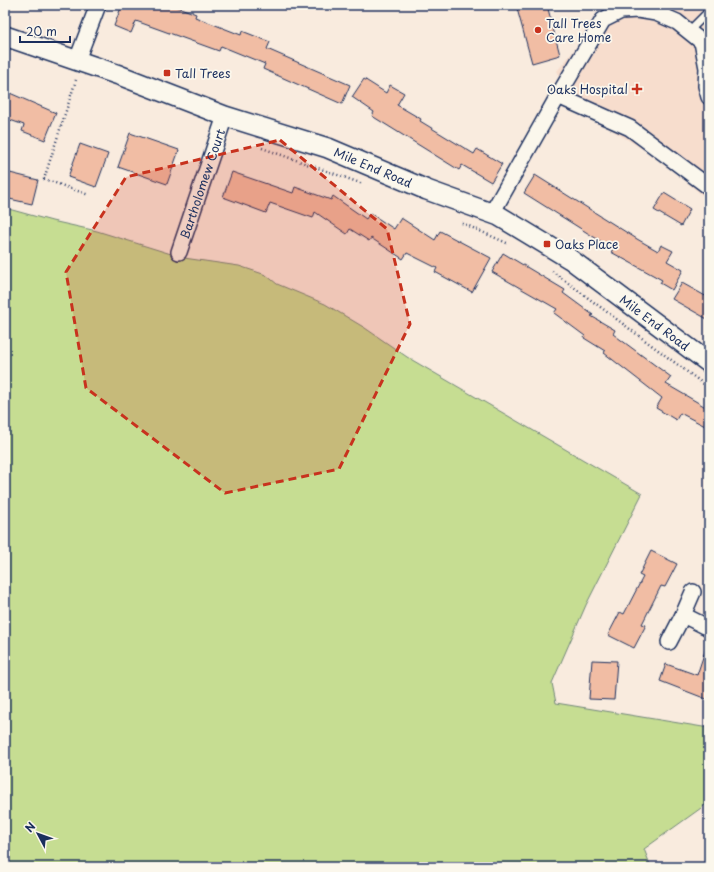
<svg xmlns="http://www.w3.org/2000/svg" width="714" height="872" viewBox="0 0 714 872" font-family="'Playpen Sans',sans-serif">
	<style>
		.built { fill: #f7ddcd }
		.green { fill: #c6dd92; stroke: #708678 }
		.building { fill: #f1bda4; stroke: #1b2f5e }
		.lines { fill: none; stroke-linecap: round; stroke-linejoin: round }
		.service-casing { stroke: #1b2f5e; stroke-width: 10 }
		.minor-casing { stroke: #1b2f5e; stroke-width: 18 }
		.tertiary-casing { stroke: #1b2f5e; stroke-width: 22 }
		.path { stroke: #1b2f5e; stroke-width: 2.5; stroke-dasharray: 1 3; stroke-linecap: butt }
		.service { stroke: #fbf7ec; stroke-width: 7 }
		.minor { stroke: #fbf7ec; stroke-width: 15 }
		.tertiary { stroke: #fbf7ec; stroke-width: 19 }
		.marked { fill: #c8321e; fill-opacity: 0.2; stroke: #c8321e; stroke-width: 3; stroke-dasharray: 8 5; stroke-linejoin: round }
		.poi-dot { fill: #c8321e; stroke: #fbf7ec; stroke-width: 1.5 }
		.labels { text-anchor: middle; dominant-baseline: central; stroke-width: 3.5; stroke-linejoin: round; paint-order: stroke }
		.poi-label { font-size: 12px; fill: #1b2f5e; stroke: #fbf7ec; text-anchor: start }
		.street-label { font-size: 12px; fill: #1b2f5e; stroke: #fbf7ec }
	</style>
	<rect width="100%" height="100%" fill="#f9ebde"/>
	<filter id="ink" filterUnits="userSpaceOnUse"><feTurbulence type="fractalNoise" baseFrequency=".025" numOctaves="2"/><feDisplacementMap in="SourceGraphic" scale="8" xChannelSelector="R" yChannelSelector="G"/><feConvolveMatrix kernelMatrix="1 2 1 2 8 2 1 2 1" color-interpolation-filters="sRGB"/></filter>
	<g filter="url(#ink)">
		<path class="built" d="M611 5H709V201L661 160 572 106 557 71Z"/>
		<path class="green" d="M5 208 52 221 97 231 184 258 239 266 266 275 277 284 325 304 365 328 407 357 642 494 586 605 552 683 556 703 709 728 708 803 644 849 651 867H5Z"/>
		<g class="building">
			<path d="M122 5H173L196 14 195 17 241 35 242 31 270 42 267 49 350 85 342 104 263 69 265 64 221 46 219 51 136 21 131 33 114 26Z"/>
			<path d="M516 5H547L560 55 532 63Z"/>
			<path d="M364 79 386 93 390 85 404 93 397 105 421 119 420 121 474 154 477 149 502 164 491 182 462 165 459 170 372 116 374 112 352 97Z"/>
			<path d="M5 91 56 113 45 140 22 131 24 125 10 120 5 130Z"/>
			<path d="M130 133 179 150 167 184 118 167Z"/>
			<path d="M80 144 108 154 96 187 68 177Z"/>
			<path d="M232 172 293 193 295 187 331 200 333 196 366 219 370 213 394 229 401 218 435 240 440 231 491 258 472 292 435 272 437 268 407 253 403 259 371 238 369 241 350 229 347 234 315 212 313 218 270 203 266 213 223 197Z"/>
			<path d="M10 173 38 180 32 204 5 198Z"/>
			<path d="M535 175 637 239 658 251 661 245 673 251 667 261 683 270 672 290 660 283 662 280 611 252 613 249 524 193Z"/>
			<path d="M664 193 690 209 681 226 654 210Z"/>
			<path d="M503 253 565 290 563 293 593 315 591 316 615 330 613 334 671 377 666 384 709 409V428L680 413 676 420 656 408 662 398 604 353 605 351 584 338 585 336 554 313 557 309 492 272Z"/>
			<path d="M682 283 709 298V320L672 299Z"/>
			<path d="M651 551 677 564 665 587 661 586 642 624 646 625 634 648 608 635 620 612 624 614 643 577 639 575Z"/>
			<path d="M706 648 709 649V700L660 681 666 664 697 675Z"/>
			<path d="M592 660 617 661 614 700 589 699Z"/>
		</g>
		<g class="lines">
			<g class="service-casing">
				<path id="service" d="M689 31 709 11"/>
			</g>
			<g class="minor-casing">
				<g id="minor">
					<path d="M77 60 98 5"/>
					<path d="M558 96 630 128 709 187"/>
					<path d="M492 213 558 96 603 20 621 11 638 10 656 13 677 22 702 42 707 68 706 86 709 97"/>
					<path id="s1" d="M179 252 225 116"/>
					<path d="M693 592 683 615 709 628"/>
					<path d="M669 642 683 615"/>
				</g>
			</g>
			<g class="tertiary-casing">
				<g id="tertiary">
					<path id="s2" d="M5 36 119 75 225 116 328 148 427 190 499 216 570 259 709 363"/>
				</g>
			</g>
			<g class="path">
				<path d="M76 80 44 179 89 195"/>
				<path d="M262 148 363 184"/>
				<path d="M462 223 509 244"/>
				<path d="M552 271 709 388"/>
			</g>
			<use href="#service" class="service"/>
			<use href="#minor" class="minor"/>
			<use href="#tertiary" class="tertiary"/>
		</g>
	</g>
	<path class="marked" d="M280 140 387 229 410 324 339 469 225 493 86 388 66 272 126 177Z"/>
	<g class="poi-dot">
		<circle cx="538" cy="30" r="4"/>
		<rect x="163" y="69" width="8" height="8" rx="2"/>
		<path d="M635 83h4v4h4v4h-4v4h-4v-4h-4v-4h4z"/>
		<rect x="543" y="240" width="8" height="8" rx="2"/>
	</g>
	<g class="labels">
		<g class="poi-label">
			<text x="546" y="23">Tall Trees<tspan x="546" dy="14">Care Home</tspan></text>
			<text x="175" y="73">Tall Trees</text>
			<text x="628" y="89" text-anchor="end">Oaks Hospital</text>
			<text x="555" y="244">Oaks Place</text>
		</g>
		<g class="street-label">
			<text stroke="none"><textPath href="#s2" startOffset="391">Mile End Road</textPath></text>
			<text stroke="none"><textPath href="#s1" startOffset="72">Bartholomew Court</textPath></text>
			<text stroke="none"><textPath href="#s2" startOffset="715">Mile End Road</textPath></text>
		</g>
	</g>
	<rect width="714" height="872" fill="none" stroke="#fbf7ec" stroke-width="20"/>
	<rect x="10" y="10" width="694" height="852" fill="none" stroke="#1b2f5e" stroke-width="1.5" filter="url(#ink)"/>
	<g transform="translate(38 834) rotate(311)" stroke="#fbf7ec" stroke-width="3" paint-order="stroke">
	<path d="M0-3L7 15L0 10L-7 15Z" fill="#1b2f5e"/>
	<text y="-6" font-size="11" font-weight="bold" text-anchor="middle" fill="#1b2f5e">N</text>
	</g>
	<path d="M20 36v6h50v-6" fill="none" stroke="#1b2f5e" stroke-width="2"/>
	<text x="26" y="36" font-size="12" fill="#1b2f5e" stroke="#fbf7ec" stroke-width="3" paint-order="stroke">20 m</text>
</svg>
